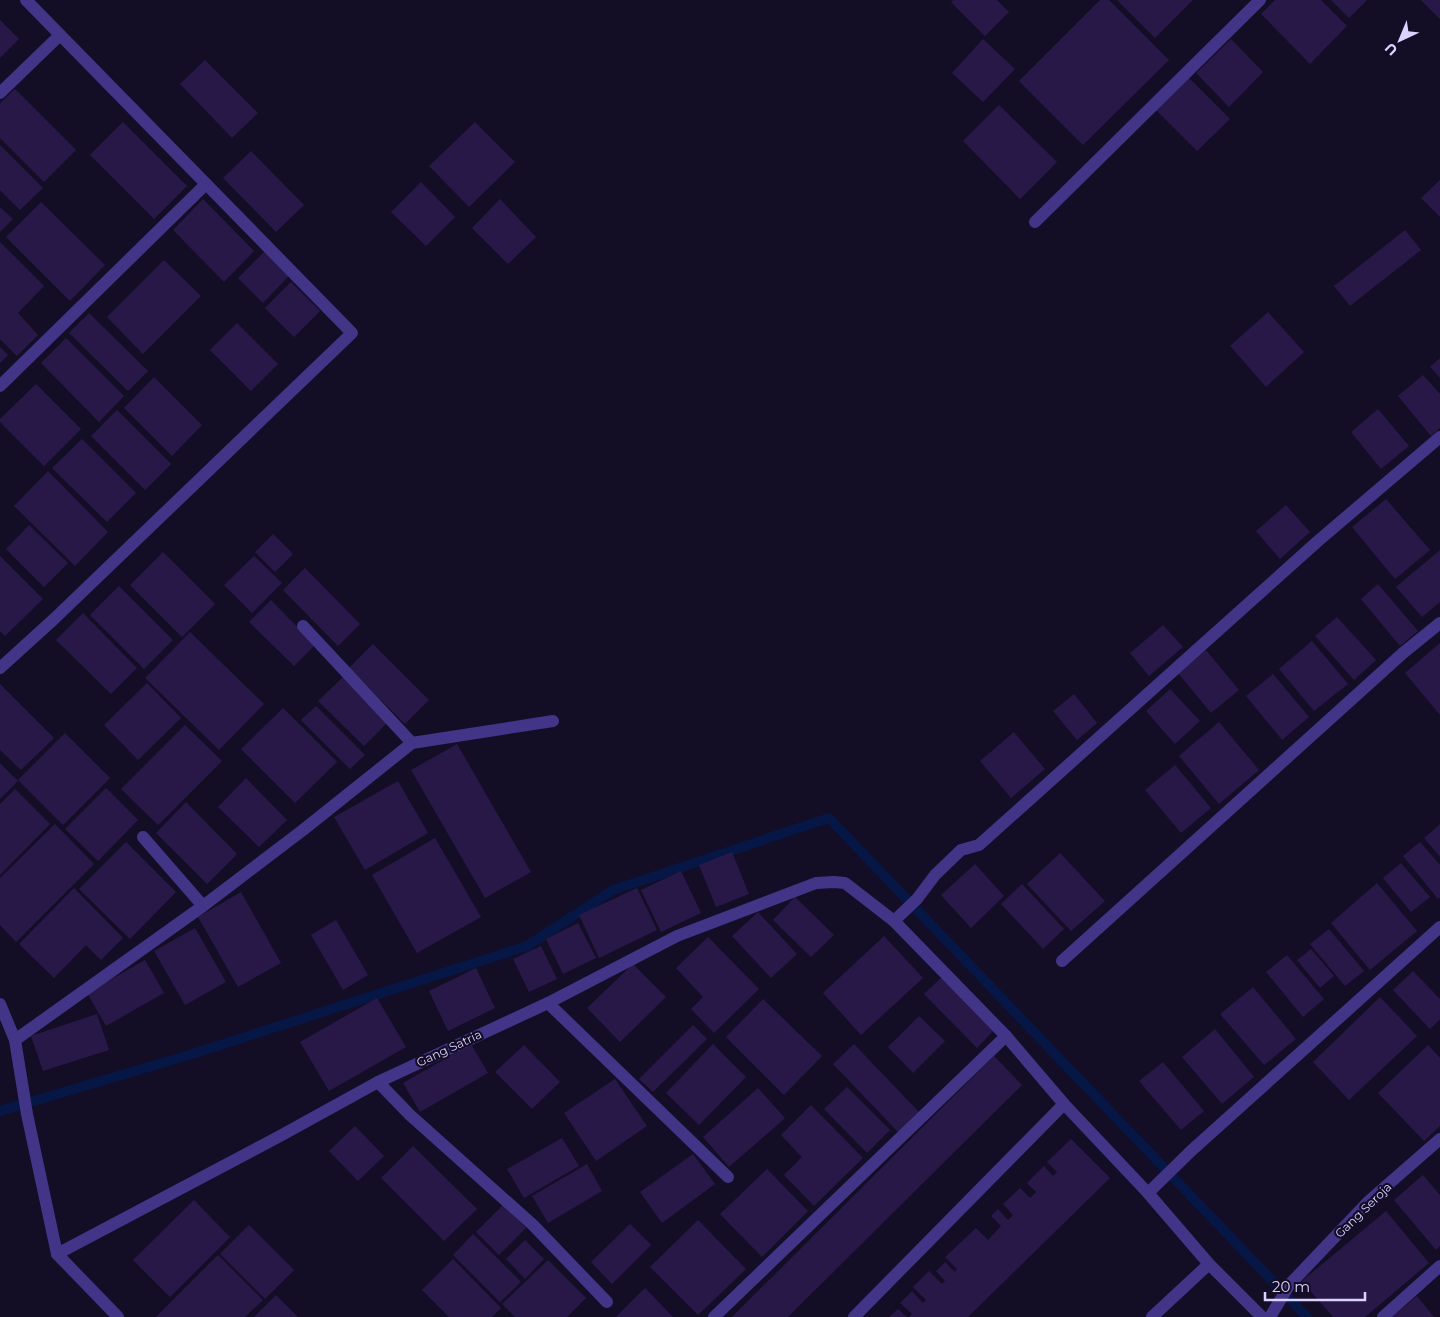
<svg xmlns="http://www.w3.org/2000/svg" width="1440" height="1317" viewBox="0 0 1440 1317" font-family="Montserrat,sans-serif">
	<style>
		.lines { fill: none; stroke-linecap: round; stroke-linejoin: round }
		.stream { stroke: #061645; stroke-width: 10 }
		.building { fill: #271848 }
		.street { stroke: #423588; stroke-width: 12 }
		.labels { text-anchor: middle; dominant-baseline: central; stroke-width: 4.5; stroke-linejoin: round; paint-order: stroke }
		.street-label { font-size: 12px; fill: #dcd2ff; stroke: #140d26 }
	</style>
	<rect width="100%" height="100%" fill="#140d26"/>
	<g class="lines">
		<path class="stream" d="M0 1111 189 1055 527 946 613 890 829 818 1307 1317"/>
	</g>
	<g class="building">
		<path d="M954 0H997L1009 12 985 36 951 2Z"/>
		<path d="M1100 0H1109L1169 60 1083 145 1019 81Z"/>
		<path d="M1117 0H1193L1155 38Z"/>
		<path d="M1275 0H1321L1347 26 1310 64 1261 14Z"/>
		<path d="M1331 0H1367L1349 18Z"/>
		<path d="M1421 0H1440V19Z"/>
		<path d="M0 20 19 39 0 58Z"/>
		<path d="M983 39 1015 69 983 102 952 73Z"/>
		<path d="M1231 39 1263 72 1229 107 1196 73Z"/>
		<path d="M205 60 258 113 232 138 180 84Z"/>
		<path d="M1188 77 1230 119 1197 151 1156 110Z"/>
		<path d="M15 89 76 150 44 182 0 138V103Z"/>
		<path d="M999 105 1057 162 1020 199 963 141Z"/>
		<path d="M123 122 187 186 154 219 90 155Z"/>
		<path d="M475 122 515 162 469 207 429 166Z"/>
		<path d="M0 145 43 188 20 210 0 190Z"/>
		<path d="M251 151 304 205 276 232 223 178Z"/>
		<path d="M1440 180V217L1421 198Z"/>
		<path d="M421 182 455 217 426 246 391 212Z"/>
		<path d="M203 199 254 251 224 282 173 230Z"/>
		<path d="M500 199 536 237 508 264 472 228Z"/>
		<path d="M41 202 105 265 70 301 6 237Z"/>
		<path d="M0 207 13 219 0 232Z"/>
		<path d="M1405 230 1421 250 1350 306 1334 286Z"/>
		<path d="M0 242 44 286 18 313 38 335 17 356 0 339Z"/>
		<path d="M265 251 289 276 263 303 238 278Z"/>
		<path d="M164 260 201 296 143 354 107 317Z"/>
		<path d="M291 282 320 311 294 337 265 308Z"/>
		<path d="M1268 312 1304 352 1266 387 1230 346Z"/>
		<path d="M89 313 148 371 128 391 69 333Z"/>
		<path d="M237 323 278 364 251 391 210 350Z"/>
		<path d="M66 338 124 396 99 422 41 363Z"/>
		<path d="M0 347 8 355 0 363Z"/>
		<path d="M1440 358V378L1430 367Z"/>
		<path d="M1423 375 1440 394V428L1431 436 1398 396Z"/>
		<path d="M154 377 202 425 172 456 124 408Z"/>
		<path d="M36 384 81 429 44 466 0 422V419Z"/>
		<path d="M1378 409 1409 446 1381 469 1351 432Z"/>
		<path d="M117 410 171 464 145 490 91 436Z"/>
		<path d="M82 439 136 493 107 522 52 468Z"/>
		<path d="M48 471 108 532 75 566 14 506Z"/>
		<path d="M1386 499 1430 550 1395 579 1352 527Z"/>
		<path d="M1286 505 1310 532 1280 559 1256 531Z"/>
		<path d="M29 525 68 563 44 587 6 549Z"/>
		<path d="M273 534 293 554 275 572 255 552Z"/>
		<path d="M1440 550V602L1422 617 1396 587Z"/>
		<path d="M163 552 215 604 182 637 130 585Z"/>
		<path d="M0 556 43 599 5 636 0 631Z"/>
		<path d="M254 556 282 583 252 613 224 585Z"/>
		<path d="M305 568 360 624 338 646 283 590Z"/>
		<path d="M1378 584 1418 631 1400 646 1361 599Z"/>
		<path d="M119 586 173 640 144 669 90 615Z"/>
		<path d="M271 600 315 645 294 666 249 622Z"/>
		<path d="M83 613 137 668 111 694 56 640Z"/>
		<path d="M1337 617 1376 660 1354 680 1315 636Z"/>
		<path d="M1163 625 1183 647 1149 676 1130 653Z"/>
		<path d="M190 632 264 704 219 750 145 678Z"/>
		<path d="M1312 641 1348 684 1314 711 1279 669Z"/>
		<path d="M1440 643V715L1405 673Z"/>
		<path d="M373 644 429 700 405 724 349 668Z"/>
		<path d="M1206 650 1239 690 1211 713 1178 673Z"/>
		<path d="M1273 674 1309 717 1282 740 1246 696Z"/>
		<path d="M343 677 388 722 364 746 318 701Z"/>
		<path d="M147 683 181 718 138 760 104 725Z"/>
		<path d="M0 684 54 738 21 770 0 750Z"/>
		<path d="M1170 689 1200 721 1175 744 1146 711Z"/>
		<path d="M1074 694 1097 723 1077 740 1053 711Z"/>
		<path d="M316 706 365 755 350 769 301 720Z"/>
		<path d="M283 708 337 762 295 803 241 749Z"/>
		<path d="M1219 722 1259 770 1219 804 1179 756Z"/>
		<path d="M185 725 222 761 158 825 121 789Z"/>
		<path d="M1014 732 1045 769 1011 798 980 761Z"/>
		<path d="M65 733 110 778 63 825 18 780Z"/>
		<path d="M457 744 531 872 485 898 411 770Z"/>
		<path d="M0 763 18 781 0 799Z"/>
		<path d="M1175 765 1211 808 1181 833 1145 790Z"/>
		<path d="M246 778 287 820 259 847 218 807Z"/>
		<path d="M398 781 428 833 365 870 334 817Z"/>
		<path d="M106 788 138 820 98 861 65 829Z"/>
		<path d="M15 789 50 824 0 875V804Z"/>
		<path d="M186 802 237 854 207 884 156 833Z"/>
		<path d="M55 824 94 864 16 942 0 925V878Z"/>
		<path d="M1440 824V857L1424 838Z"/>
		<path d="M435 838 481 917 417 953 372 875Z"/>
		<path d="M126 842 176 892 130 939 79 889Z"/>
		<path d="M1420 842 1440 865V897L1438 899 1403 856Z"/>
		<path d="M732 852 749 894 716 907 699 865Z"/>
		<path d="M1060 853 1105 901 1071 931 1027 884Z"/>
		<path d="M1401 863 1430 897 1411 912 1383 878Z"/>
		<path d="M975 864 1004 896 971 928 941 895Z"/>
		<path d="M681 871 701 913 661 932 641 890Z"/>
		<path d="M1377 883 1417 931 1370 970 1331 923Z"/>
		<path d="M1022 884 1064 929 1043 949 1001 904Z"/>
		<path d="M74 888 123 938 101 960 86 945 54 978 19 944Z"/>
		<path d="M637 888 657 930 599 958 579 915Z"/>
		<path d="M241 892 281 963 238 987 198 917Z"/>
		<path d="M795 897 834 935 811 957 773 920Z"/>
		<path d="M758 912 797 954 771 978 732 936Z"/>
		<path d="M336 920 368 975 343 990 311 935Z"/>
		<path d="M578 923 596 958 563 974 546 939Z"/>
		<path d="M195 928 226 982 185 1005 154 951Z"/>
		<path d="M1329 929 1364 971 1345 986 1310 944Z"/>
		<path d="M884 936 923 978 861 1035 823 993Z"/>
		<path d="M708 937 759 989 714 1033 691 1009 703 997 676 968Z"/>
		<path d="M541 946 557 979 529 992 513 959Z"/>
		<path d="M1311 949 1334 976 1320 988 1297 960Z"/>
		<path d="M1287 955 1324 999 1303 1017 1266 972Z"/>
		<path d="M145 960 164 993 106 1026 87 993Z"/>
		<path d="M633 964 666 997 620 1042 587 1008Z"/>
		<path d="M476 968 495 1008 448 1031 429 991Z"/>
		<path d="M1413 971 1440 999V1019L1430 1029 1393 990Z"/>
		<path d="M942 977 994 1030 977 1048 924 994Z"/>
		<path d="M1253 987 1296 1039 1264 1065 1220 1014Z"/>
		<path d="M1380 997 1417 1036 1349 1100 1313 1062Z"/>
		<path d="M377 998 406 1047 329 1091 300 1042Z"/>
		<path d="M763 999 822 1056 784 1095 726 1037Z"/>
		<path d="M97 1014 109 1050 43 1071 31 1036Z"/>
		<path d="M919 1016 945 1041 913 1073 888 1047Z"/>
		<path d="M693 1025 707 1039 653 1092 639 1079Z"/>
		<path d="M1215 1029 1254 1077 1222 1104 1182 1057Z"/>
		<path d="M471 1044 488 1073 420 1112 403 1083Z"/>
		<path d="M713 1044 746 1077 699 1125 666 1093Z"/>
		<path d="M854 1044 919 1112 898 1132 833 1064Z"/>
		<path d="M524 1045 560 1082 532 1109 495 1072Z"/>
		<path d="M1428 1045 1440 1058V1126L1424 1141 1378 1093Z"/>
		<path d="M994 1056 1022 1085 788 1317H732Z"/>
		<path d="M1163 1062 1204 1111 1181 1130 1139 1081Z"/>
		<path d="M615 1079 647 1126 596 1161 564 1113Z"/>
		<path d="M847 1087 890 1130 867 1153 824 1109Z"/>
		<path d="M758 1088 785 1118 729 1167 703 1137Z"/>
		<path d="M811 1105 863 1158 814 1206 784 1175 802 1157 781 1135Z"/>
		<path d="M355 1126 384 1156 358 1181 329 1151Z"/>
		<path d="M562 1138 579 1166 524 1198 507 1169Z"/>
		<path d="M1071 1139 1110 1178 968 1317H909L912 1314 900 1303 912 1291 923 1303 926 1300 913 1287 929 1271 942 1284 945 1281 936 1271 945 1262 955 1272 957 1269 945 1257 976 1228 988 1240 1001 1226 991 1216 998 1209 1008 1220 1013 1215 1003 1204 1020 1188 1030 1198 1036 1192 1027 1183 1044 1166 1053 1176 1057 1172 1047 1162Z"/>
		<path d="M413 1146 477 1209 444 1241 381 1178Z"/>
		<path d="M693 1154 715 1184 662 1223 640 1192Z"/>
		<path d="M587 1164 602 1191 548 1223 532 1196Z"/>
		<path d="M767 1169 808 1211 762 1257 720 1214Z"/>
		<path d="M1423 1175 1440 1195V1246L1436 1250 1394 1200Z"/>
		<path d="M194 1200 230 1237 170 1297 133 1260Z"/>
		<path d="M503 1205 526 1228 499 1255 476 1232Z"/>
		<path d="M1386 1211 1429 1263 1365 1317H1333L1302 1281Z"/>
		<path d="M698 1220 746 1269 698 1315 650 1267Z"/>
		<path d="M630 1224 651 1245 612 1284 591 1262Z"/>
		<path d="M249 1225 294 1270 265 1299 220 1254Z"/>
		<path d="M473 1234 521 1282 500 1302 453 1255Z"/>
		<path d="M525 1240 544 1259 525 1279 506 1259Z"/>
		<path d="M218 1255 263 1300 245 1317H156Z"/>
		<path d="M453 1259 501 1308 492 1317H449L422 1290Z"/>
		<path d="M548 1260 586 1298 567 1317H515L502 1304Z"/>
		<path d="M645 1288 673 1317H616Z"/>
		<path d="M276 1295 298 1317H254Z"/>
		<path d="M1417 1296 1434 1317H1392Z"/>
		<path d="M898 1309 907 1317H889Z"/>
	</g>
	<g class="lines">
		<g class="street">
			<path d="M0 93 60 35"/>
			<path d="M1035 222 1260 0"/>
			<path d="M0 386 206 184"/>
			<path d="M303 626 412 743"/>
			<path d="M0 668 54 619 352 333 26 0"/>
			<path d="M143 837 203 906"/>
			<path d="M894 921 917 899 935 875 961 850 979 845 1318 541 1440 437"/>
			<path d="M1062 961 1403 653 1440 623"/>
			<path d="M548 1003 728 1177"/>
			<path d="M0 1004 15 1040 27 1114 57 1254"/>
			<path d="M15 1040 203 906 303 830 412 743 553 721"/>
			<path d="M378 1082 410 1115 533 1225 607 1302"/>
			<path d="M1148 1193 1191 1151 1440 927"/>
			<path d="M57 1254 280 1136 378 1082 548 1003 677 936 816 883 834 882 845 883 894 921 1006 1036 1064 1104 1148 1193 1209 1264 1262 1317"/>
			<path d="M57 1254 118 1317"/>
			<path d="M714 1317 1006 1036"/>
			<path d="M854 1317 1064 1104"/>
			<path d="M1152 1317 1209 1264"/>
			<path d="M1270 1317 1290 1284 1369 1201 1440 1139"/>
			<path d="M1383 1317 1440 1266"/>
		</g>
	</g>
	<g class="labels">
		<g class="street-label">
			<text transform="translate(449 1048) rotate(-25)">Gang Satria</text>
			<text transform="translate(1363 1210) rotate(-44)">Gang Seroja</text>
		</g>
	</g>
	<g transform="translate(1400 40) rotate(224)" stroke="#140d26" stroke-width="4" paint-order="stroke">
	<path d="M0-4L9 19L0 12L-9 19Z" fill="#dcd2ff"/>
	<text y="-8" font-size="14" font-weight="bold" text-anchor="middle" fill="#dcd2ff">U</text>
	</g>
	<path d="M1265 1292v8h100v-8" fill="none" stroke="#dcd2ff" stroke-width="2.5"/>
	<text x="1272" y="1292" font-size="15" fill="#dcd2ff" stroke="#140d26" stroke-width="4" paint-order="stroke">20 m</text>
</svg>
